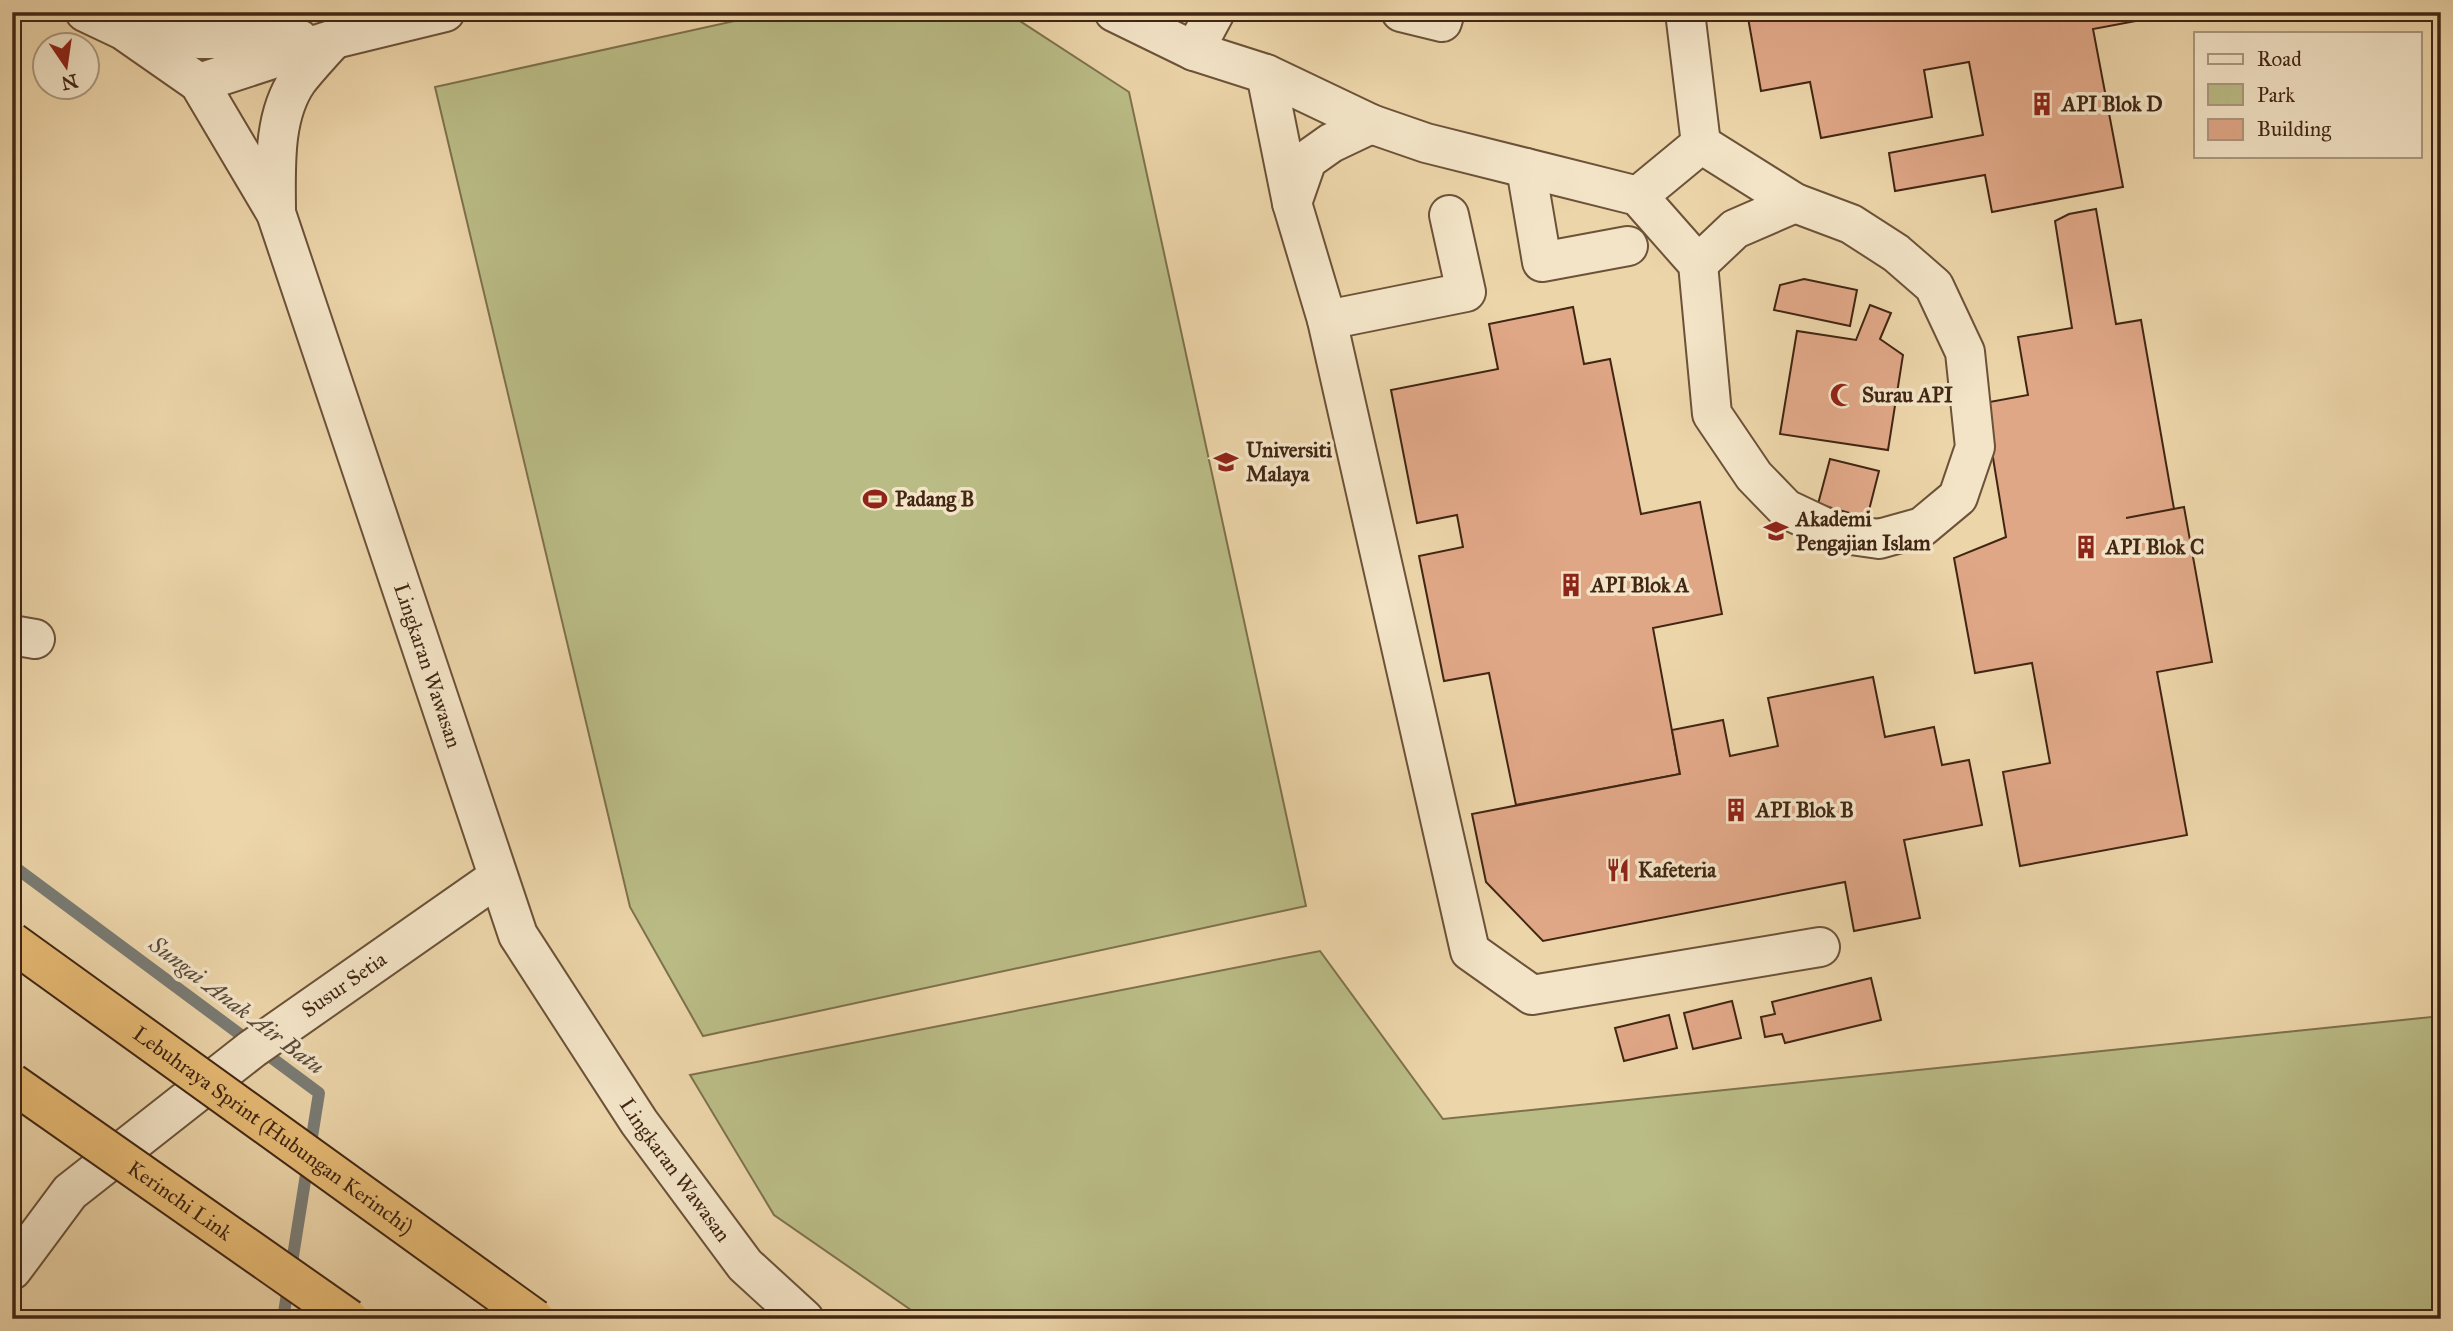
<svg xmlns="http://www.w3.org/2000/svg" width="2453" height="1331" viewBox="0 0 2453 1331" font-family="'IM FELL Great Primer',serif">
	<style>
		.green { fill: #babc86; stroke: #7e714c; stroke-width: 2 }
		.lines { fill: none; stroke-linecap: round; stroke-linejoin: round }
		.stream { stroke: #7a7c75; stroke-width: 12 }
		.building { fill: #e0a787; stroke: #412613; stroke-width: 2 }
		.minor-casing { stroke: #6c5238; stroke-width: 42 }
		.minor { stroke: #f3e4c7; stroke-width: 38 }
		.highway-bridge-casing { stroke: #412613; stroke-width: 42; stroke-linecap: butt }
		.highway-bridge { stroke: #e6ba74; stroke-width: 38 }
		.labels { text-anchor: middle; dominant-baseline: central; stroke-width: 7; stroke-linejoin: round; paint-order: stroke }
		.poi-label { font-size: 21px; font-weight: bold; fill: #412613; stroke: #f3e4c7; text-anchor: start }
		.street-label { font-size: 21px; fill: #412613; stroke: #f3e4c7 }
		.water-label { font-size: 23px; font-style: italic; fill: #594a3c; stroke: #f3e4c7 }
	</style>
	<rect width="100%" height="100%" fill="#ecd5a9"/>
	<filter id="stains"><feTurbulence type="fractalNoise" baseFrequency=".00286" numOctaves="4"/><feColorMatrix values="0 0 0 0 .2 0 0 0 0 .09 0 0 0 0 .02 0 0 0 .5 -.17"/></filter>
	<radialGradient id="worn" r=".72"><stop offset=".6" stop-color="#630" stop-opacity="0"/><stop offset="1" stop-color="#630" stop-opacity=".3"/></radialGradient>
	<g class="green">
		<path d="M775 12H1006L1129 92 1306 906 703 1036 630 907 435 87Z"/>
		<path d="M1320 951 1443 1119 2441 1016V1319H924L774 1215 690 1075Z"/>
	</g>
	<g class="lines">
		<path class="stream" d="M12 865 319 1093 283 1319"/>
	</g>
	<g class="building">
		<path d="M1747 12H2151L2152 18 2093 29 2123 187 1992 212 1985 175 1895 191 1889 153 1983 135 1969 62 1924 70 1932 117 1821 138 1810 82 1761 91Z"/>
		<path d="M2096 209 2116 324 2141 320 2174 509 2126 518 2184 507 2212 662 2157 672 2187 835 2020 866 2003 772 2050 763 2032 663 1975 673 1954 558 2006 537 1984 403 2028 395 2018 337 2072 328 2055 221 2069 214Z"/>
		<path d="M1804 279 1857 290 1850 326 1774 310 1780 285Z"/>
		<path d="M1870 305 1891 313 1880 339 1903 355 1888 450 1780 434 1797 331 1856 340Z"/>
		<path d="M1573 307 1584 364 1610 359 1641 514 1700 502 1722 614 1653 628 1680 774 1516 805 1489 673 1444 681 1419 556 1463 547 1457 515 1417 523 1391 390 1498 369 1489 324Z"/>
		<path d="M1830 459 1879 471 1867 518 1818 504Z"/>
		<path d="M1873 677 1885 737 1934 727 1942 765 1969 760 1982 825 1904 840 1920 918 1854 931 1845 882 1543 941 1486 882 1472 814 1680 774 1672 730 1723 720 1730 756 1778 746 1768 698Z"/>
		<path d="M1871 978 1881 1020 1785 1043 1782 1034 1765 1037 1761 1017 1775 1014 1772 1002Z"/>
		<path d="M1732 1001 1741 1038 1693 1049 1684 1013Z"/>
		<path d="M1669 1015 1677 1048 1624 1061 1615 1028Z"/>
	</g>
	<g class="lines">
		<g class="minor-casing">
			<g id="minor">
				<path id="s1" d="M85 12 123 30 199 83 276 213 518 935 639 1122 745 1265 804 1319"/>
				<path d="M1114 12 1194 51 1266 74 1371 124 1426 143 1638 196 1698 264 1712 414 1754 476 1786 509 1837 533 1879 539 1922 527 1958 497 1975 447 1965 352 1934 286 1896 253 1851 224 1795 203 1701 144 1638 196"/>
				<path d="M1401 12 1442 22 1445 12"/>
				<path d="M1685 12 1701 144"/>
				<path d="M129 30 198 39H299"/>
				<path d="M1194 51 1215 12"/>
				<path d="M1266 74 1292 203 1327 320 1470 951 1532 995 1820 947"/>
				<path d="M199 83 334 39 445 12"/>
				<path d="M1526 168 1542 262 1628 246"/>
				<path d="M1292 203 1307 160 1331 143 1371 124"/>
				<path d="M276 213C276 171 272 117 298 80 309 66 322 52 334 39"/>
				<path d="M1698 264 1735 229 1795 203"/>
				<path d="M1327 320 1466 292 1449 215"/>
				<path d="M12 635 35 639"/>
				<path id="s2" d="M12 1270 70 1192 252 1049 498 877"/>
			</g>
		</g>
		<use href="#minor" class="minor"/>
		<g class="highway-bridge-casing">
			<g id="highway-bridge">
				<path id="s3" d="M12 942 535 1319"/>
				<path id="s4" d="M12 1083 349 1319"/>
			</g>
		</g>
		<use href="#highway-bridge" class="highway-bridge"/>
	</g>
	<defs>
		<g id="building-bare" transform="scale(1.89)"><path d="M-4-6H4V6H1V3H-1V6H-4ZM-2.5-4.3h1.7v1.8h-1.7ZM.8-4.3h1.7v1.8H.8ZM-2.5-1h1.7V.8h-1.7ZM.8-1h1.7V.8H.8Z" fill="#8f2418" stroke="#f3e4c7" stroke-width="2.5" paint-order="stroke"/></g>
		<g id="mosque-bare" transform="scale(1.89)"><path d="M3.5-4.9A6 6 0 1 0 3.5 4.9A5 5 0 1 1 3.5-4.9Z" fill="#8f2418" stroke="#f3e4c7" stroke-width="2.5" paint-order="stroke"/></g>
		<g id="university-bare" transform="scale(1.89)"><path d="M0-5L7-2L0 1L-7-2ZM-4 1L0 2.5L4 1V4Q0 6-4 4Z" fill="#8f2418" stroke="#f3e4c7" stroke-width="2.5" paint-order="stroke"/></g>
		<g id="stadium-bare" transform="scale(1.89)"><path d="M0-5a6.5 5 0 1 0 0 10a6.5 5 0 1 0 0-10ZM-3.5-1.8h7v3.6h-7Z" fill="#8f2418" stroke="#f3e4c7" stroke-width="2.5" paint-order="stroke"/></g>
		<g id="restaurant-bare" transform="scale(1.89)"><path d="M-5-6h1v4h1v-4h1v4h1v-4h1v5L-1.5 .5V6h-2V.5L-5-1ZM5-6V6H3V1.5H1.5Q1.5-4 5-6Z" fill="#8f2418" stroke="#f3e4c7" stroke-width="2.5" paint-order="stroke"/></g>
	</defs>
	<g fill-rule="evenodd">
		<use href="#building-bare" x="2042" y="104"/>
		<use href="#mosque-bare" x="1842" y="395"/>
		<use href="#university-bare" x="1226" y="462"/>
		<use href="#stadium-bare" x="875" y="499"/>
		<use href="#university-bare" x="1776" y="531"/>
		<use href="#building-bare" x="2086" y="547"/>
		<use href="#building-bare" x="1571" y="585"/>
		<use href="#building-bare" x="1736" y="810"/>
		<use href="#restaurant-bare" x="1618" y="870"/>
	</g>
	<g class="labels">
		<g class="poi-label">
			<text x="2062" y="104">API Blok D</text>
			<text x="1862" y="395">Surau API</text>
			<text x="1246" y="450">Universiti<tspan x="1246" dy="24">Malaya</tspan></text>
			<text x="895" y="499">Padang B</text>
			<text x="1796" y="519">Akademi<tspan x="1796" dy="24">Pengajian Islam</tspan></text>
			<text x="2106" y="547">API Blok C</text>
			<text x="1591" y="585">API Blok A</text>
			<text x="1756" y="810">API Blok B</text>
			<text x="1638" y="870">Kafeteria</text>
		</g>
		<g class="street-label">
			<text stroke="none"><textPath href="#s1" startOffset="763">Lingkaran Wawasan</textPath></text>
			<text stroke="none"><textPath href="#s2" startOffset="441">Susur Setia</textPath></text>
			<text stroke="none"><textPath href="#s3" startOffset="322">Lebuhraya Sprint (Hubungan Kerinchi)</textPath></text>
			<text stroke="none"><textPath href="#s1" startOffset="1330">Lingkaran Wawasan</textPath></text>
			<text stroke="none"><textPath href="#s4" startOffset="205">Kerinchi Link</textPath></text>
		</g>
		<g class="water-label">
			<text transform="translate(237 1005) rotate(37)">Sungai Anak Air Batu</text>
		</g>
	</g>
	<rect width="2453" height="1331" fill="none" stroke="#ecd5a9" stroke-width="42"/>
	<rect x="14" y="14" width="2425" height="1303" fill="none" stroke="#412613" stroke-width="3.5"/>
	<rect x="21" y="21" width="2411" height="1289" fill="none" stroke="#412613" stroke-width="2"/>
	<rect x="2194" y="32" width="228" height="126" fill="#f3e4c7" stroke="#ac987f" stroke-width="2"/>
	<rect x="2208" y="54" width="35" height="10" fill="#f3e4c7" stroke="#ac987f" stroke-width="2"/>
	<text x="2257" y="66" font-size="21" fill="#412613">Road</text>
	<rect x="2208" y="84" width="35" height="21" fill="#babc86" stroke="#ac987f" stroke-width="2"/>
	<text x="2257" y="102" font-size="21" fill="#412613">Park</text>
	<rect x="2208" y="119" width="35" height="21" fill="#e0a787" stroke="#ac987f" stroke-width="2"/>
	<text x="2257" y="136" font-size="21" fill="#412613">Building</text>
	<g transform="translate(66 66) rotate(167)"><circle r="33" fill="#f3e4c7" stroke="#ac987f" stroke-width="2"/>
	<path d="M0-5L12 26L0 18L-12 26Z" fill="#8f2418"/>
	<text y="-10" font-size="19" font-weight="bold" text-anchor="middle" fill="#412613">N</text>
	</g>
	<rect width="100%" height="100%" filter="url(#stains)"/>
	<rect width="100%" height="100%" fill="url(#worn)"/>
</svg>
